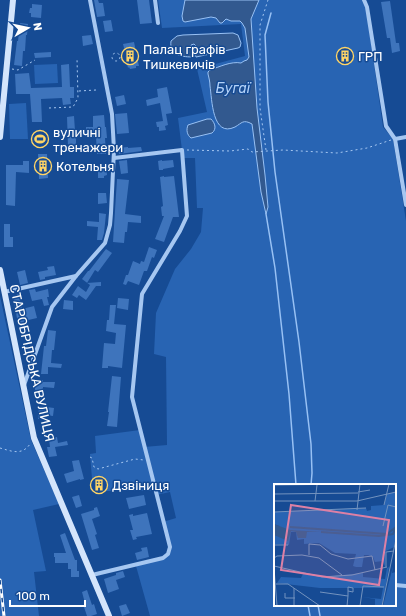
<svg xmlns="http://www.w3.org/2000/svg" width="406" height="616" viewBox="0 0 406 616" font-family="Rubik,sans-serif">
	<style>
		.green { fill: #2864b3; fill-rule: evenodd }
		.water { fill: #32598f; stroke: #98c1f4 }
		.lines { fill: none; stroke-linecap: round; stroke-linejoin: round }
		.stream { stroke: #98c1f4; stroke-width: 1.5 }
		.building { fill: #3e74bc }
		.path { stroke: #a6c7f1; stroke-width: 1; stroke-dasharray: 2 3; stroke-linecap: butt }
		.street { stroke: #a6c7f1; stroke-width: 4 }
		.secondary { stroke: #d4e5fc; stroke-width: 6 }
		.rail-casing { stroke: #fff; stroke-width: 3 }
		.rail { stroke: #164b94; stroke-width: 1.5; stroke-dasharray: 4.5; stroke-linecap: butt }
		.labels { text-anchor: middle; dominant-baseline: central; stroke-width: 3; stroke-linejoin: round; paint-order: stroke }
		.poi-label { font-size: 13px; fill: #fff; stroke: #164b94; text-anchor: start }
		.street-label { font-size: 13px; fill: #fff; stroke: #164b94 }
		.water-label { font-size: 14px; font-style: italic; fill: #b2d1f8; stroke: #164b94 }
		.inset-river { fill: none; stroke: #32598f; stroke-width: 2 }
		.inset-road { fill: none; stroke: #7393bf; stroke-width: 1 }
		.view { fill: #dd80a5; fill-opacity: 0.15; stroke: #dd80a5; stroke-width: 2 }
		.inset-edge { fill: none; stroke: #fff; stroke-width: 2 }
	</style>
	<rect width="100%" height="100%" fill="#164b94"/>
	<g class="green">
		<path d="M158 0H363L366 8 383 127 393 139 406 221V616H150L136 566 163 558 168 554 169 547 163 522 176 518 170 492 156 495 154 490 150 491H93L90 454 96 453 95 436 140 430 144 447 167 445 166 357 154 354 156 313 175 269 191 249 201 232 203 208H197L195 158H183L178 118 207 112 197 69 245 56 241 24 162 28ZM275 485H395V605H275Z"/>
		<path d="M57 64 58 83 35 84 34 65Z"/>
		<path d="M26 103 28 139H10L9 104Z"/>
		<path d="M0 296 31 440 59 504 33 510 46 571 34 572 39 616H0Z"/>
	</g>
	<g class="water">
		<path d="M185 0H259L251 19 257 108 265 175 268 207 266 214 261 192 252 124C243 119 242 123 235 127 212 138 212 99 210 86 210 82 209 78 208 74V72L210 70C219 67 231 61 241 63L244 61 247 60 249 57 245 28 242 23 240 21H231L226 19 222 23H220L216 18 211 17 185 22 183 21 182 16Z"/>
		<path d="M233 33 238 35 241 43 240 47 238 48 196 57 194 49 196 46 194 44 191 45V48L193 49 194 57C183 57 169 56 171 41L177 36 183 35Z"/>
		<path d="M207 119H211C215 123 217 129 212 133L191 138C187 135 186 130 188 125Z"/>
	</g>
	<g class="lines">
		<g class="stream">
			<path d="M271 13 265 35 268 102 275 172 299 342 311 444 312 473 311 485"/>
			<path d="M266 214 275 268 289 394 296 485"/>
			<path d="M308 605 310 616"/>
			<path d="M318 605 320 616"/>
		</g>
	</g>
	<g class="building">
		<path d="M94 0H98L99 3H103L105 16 97 17Z"/>
		<path d="M137 0H149L152 23 140 24Z"/>
		<path d="M390 1 396 43H399L400 51 392 53 390 38H387L381 2Z"/>
		<path d="M32 4 42 5 41 18 31 17V13H29L30 8H32Z"/>
		<path d="M111 20 113 31 105 32 103 21Z"/>
		<path d="M20 23 28 24 27 35H26L25 51H23L22 66 14 65 17 41H18Z"/>
		<path d="M91 35 93 44 83 46 82 36Z"/>
		<path d="M134 42 139 66H136V68L130 69 129 67 128 68 126 59H124L123 53 125 52 123 44Z"/>
		<path d="M51 52V57L35 58 34 53Z"/>
		<path d="M69 64 70 87H74V98H70L71 104 63 105 62 98 41 99 42 122H32L30 94H16L15 74 29 73 31 88 62 87 61 65Z"/>
		<path d="M167 87 172 113 166 114 168 125 165 126 166 130 159 131V127H157L156 122 163 121 160 103 147 106 146 100 158 97 157 89Z"/>
		<path d="M124 95 126 104 117 106 115 97Z"/>
		<path d="M127 113 129 133 117 134 115 114Z"/>
		<path d="M104 115 105 127H106L107 138H105L106 154H97L96 137H86V127H93V116Z"/>
		<path d="M74 116 75 131H76V151H64V146H68L67 117Z"/>
		<path d="M128 147V148L141 147 142 151 119 154 118 148Z"/>
		<path d="M38 154H47L48 178 39 179Z"/>
		<path d="M127 160 128 173 121 174 119 161Z"/>
		<path d="M162 160V161L173 160 174 167 163 169V170H159L158 161Z"/>
		<path d="M23 161H29V173L16 172 15 206 6 205V165H23Z"/>
		<path d="M98 165H106L107 175 104 176V178H98Z"/>
		<path d="M164 176V177L174 176 179 217H173L164 242 155 239 164 216H162L161 207 163 206 160 177Z"/>
		<path d="M117 179 129 180 125 214 141 216V223L128 222 127 232H125L124 243 113 242Z"/>
		<path d="M98 193H106L107 203 98 204Z"/>
		<path d="M99 213 106 214 104 233 102 240H97L98 227 87 226V221L99 222Z"/>
		<path d="M4 224H10V237H13V247H4Z"/>
		<path d="M149 247 157 250 154 258 152 257 147 271H144L139 285 128 281 126 285 123 284 126 275H128L133 261 140 264 141 261 144 262Z"/>
		<path d="M106 249 112 253 98 272 95 270 87 283 101 282V286H96L86 300 79 295 77 298 72 295 78 286 86 292 90 285 82 279 88 271H89Z"/>
		<path d="M54 266 56 275 45 277V279L40 280 38 272 48 270 47 267Z"/>
		<path d="M25 270 28 283 20 285 17 272Z"/>
		<path d="M35 289 36 292 48 289 49 297H47L49 305 44 306 42 299 32 301 29 290Z"/>
		<path d="M19 294 22 309 34 306 37 318 24 321V323L18 324 13 296Z"/>
		<path d="M118 298 129 299 128 310 117 308Z"/>
		<path d="M64 300 73 301V310L63 309Z"/>
		<path d="M110 305H116L114 324 126 325 122 368 108 366V368H102L104 343 115 344 116 333 106 331 107 320H109Z"/>
		<path d="M48 330 56 331 54 350H52L51 363 62 364 61 368 48 367V374H41L44 346H46Z"/>
		<path d="M112 376 121 377 117 427 107 426 109 412H108Z"/>
		<path d="M35 380H43V382H55L54 388 43 387V390H35Z"/>
		<path d="M39 406 54 408 53 416 45 415V419H38Z"/>
		<path d="M57 437 58 443 67 441 68 445 55 447 57 456 49 457 47 447H50L49 439Z"/>
		<path d="M79 460 84 479 80 480V479L67 483 64 474 74 471 72 461Z"/>
		<path d="M79 495 82 506 76 508 72 497Z"/>
		<path d="M144 495 146 505 129 509 126 498Z"/>
		<path d="M97 507 100 516 92 519 97 534 95 535 99 548 92 550 81 514 94 510V508Z"/>
		<path d="M147 513 152 534 136 537 137 539 133 540 130 530H133L129 515 133 514V516Z"/>
		<path d="M65 533 75 560H77V571H79V577H71V569H68V563H55V557H54V553H66L60 535Z"/>
		<path d="M147 547 149 557 137 560 135 553 142 551 141 548Z"/>
		<path d="M123 571 125 577 116 580 119 589 108 593 104 579 116 575V573Z"/>
		<path d="M87 590 92 605 94 604 97 614 91 616H87L84 607H86L82 592Z"/>
		<path d="M126 604 130 613 122 616 119 606Z"/>
	</g>
	<g class="lines">
		<g class="path">
			<circle cx="116" cy="57" r="4"/>
			<path d="M12 69 18 70 35 60"/>
			<path d="M79 91 96 90"/>
			<path d="M49 108 73 107 78 98 77 58"/>
			<path d="M187 150 230 151 248 149 252 152 283 150 337 153 367 148 391 140"/>
			<path d="M266 150 260 108V25L268 0"/>
			<path d="M0 448C11 451 22 456 30 444"/>
			<path d="M90 457 92 458 94 467 98 469 135 459 144 460"/>
		</g>
		<g class="street">
			<path d="M155 0 158 23"/>
			<path d="M364 0 367 7 386 126 395 139 406 205"/>
			<path d="M395 139 406 137"/>
			<path d="M4 292 76 276"/>
			<path d="M24 385 52 307 76 276 105 243 110 225 111 213 114 150 112 114 90 0"/>
			<path d="M92 575 163 558 168 554 170 547 132 397 142 294 180 231 187 216 182 150 114 158"/>
			<path d="M395 585 406 586"/>
		</g>
		<g class="secondary">
			<path d="M0 137 13 0"/>
			<path d="M0 270 34 438 109 616"/>
		</g>
		<g class="rail-casing">
			<path id="rail" d="M0 580 4 616"/>
		</g>
		<use href="#rail" class="rail"/>
	</g>
	<defs>
		<g id="building-ring" transform="scale(0.9)"><circle r="9.5" fill="#164b94" stroke="#ffd566" stroke-width="1.5"/><path d="M-4-6H4V6H1V3H-1V6H-4ZM-2.5-4.3h1.7v1.8h-1.7ZM.8-4.3h1.7v1.8H.8ZM-2.5-1h1.7V.8h-1.7ZM.8-1h1.7V.8H.8Z" fill="#ffd566"/></g>
		<g id="stadium-ring" transform="scale(0.9)"><circle r="9.5" fill="#164b94" stroke="#ffd566" stroke-width="1.5"/><path d="M0-5a6.5 5 0 1 0 0 10a6.5 5 0 1 0 0-10ZM-3.5-1.8h7v3.6h-7Z" fill="#ffd566"/></g>
	</defs>
	<g fill-rule="evenodd">
		<use href="#building-ring" x="130" y="56"/>
		<use href="#building-ring" x="345" y="56"/>
		<use href="#stadium-ring" x="40" y="139"/>
		<use href="#building-ring" x="43" y="166"/>
		<use href="#building-ring" x="99" y="485"/>
	</g>
	<g class="labels">
		<g class="poi-label">
			<text x="143" y="49">Палац графів<tspan x="143" dy="15">Тишкевичів</tspan></text>
			<text x="358" y="56">ГРП</text>
			<text x="53" y="132">вуличні<tspan x="53" dy="15">тренажери</tspan></text>
			<text x="56" y="166">Котельня</text>
			<text x="112" y="485">Дзвіниця</text>
		</g>
		<g class="street-label">
			<text transform="translate(32 363) rotate(77)">СТАРОБРІДСЬКА ВУЛИЦЯ</text>
		</g>
		<g class="water-label">
			<text x="233" y="88">Бугаї</text>
		</g>
	</g>
	<g transform="translate(274 484)">
		<rect width="122" height="122" fill="#164b94"/>
		<path d="M122 8V52L120 63 112 67 111 83 109 77 101 78 99 73 94 71H90L88 83H82L79 82 82 70 61 69 45 59 30 60V55L23 56 22 48H17L15 61 0 60V48L5 42 0 40V28L92 24 93 27 97 26V22L110 21 113 10ZM119 82 118 89 122 88V122H109ZM115 83 108 122H101V115L88 113 107 115 109 104H46L3 99 7 93 27 94 29 90 49 93 89 89V93L111 95 113 84Z" fill="#2864b3"/>
		<path d="M0 40 16 46 47 48H33L32 54H24L22 48 17 47 14 57 0 51Z" fill="#32598f"/>
		<path class="inset-river" d="M16 43 113 50 122 43M47 48 105 52 119 50 122 43"/>
		<path class="inset-road" d="M0 1 78 0M84 8 96 6M0 10 84 9M0 17H83L122 8M41 17 43 1M110 21 115 0M83 26 86 0M0 28 92 24M109 42 114 21 122 23M0 61H14M35 71V60L46 61 57 70 74 75 98 72 101 86M0 74 3 72 28 71 45 74 68 91M0 82 48 93 78 91 113 83M112 83V68L120 67M0 84 3 122M2 100H14L46 122M46 108 74 112 73 122M11 109V114H21M74 112V103L79 104V108L74 107M20 122V104M86 122 89 102 110 103M108 122 122 55"/>
		<path class="view" d="M17 21 115 36 105 101 7 86Z"/>
		<rect width="122" height="122" class="inset-edge"/>
	</g>
	<g transform="translate(28 28) rotate(81)" stroke="#164b94" stroke-width="3" paint-order="stroke">
	<path d="M0-3L7 15L0 10L-7 15Z" fill="#ffffff"/>
	<text y="-6" font-size="11" font-weight="bold" text-anchor="middle" fill="#ffffff">N</text>
	</g>
	<path d="M10 600v6h75v-6" fill="none" stroke="#ffffff" stroke-width="2"/>
	<text x="16" y="600" font-size="12" fill="#ffffff" stroke="#164b94" stroke-width="3" paint-order="stroke">100 m</text>
</svg>
